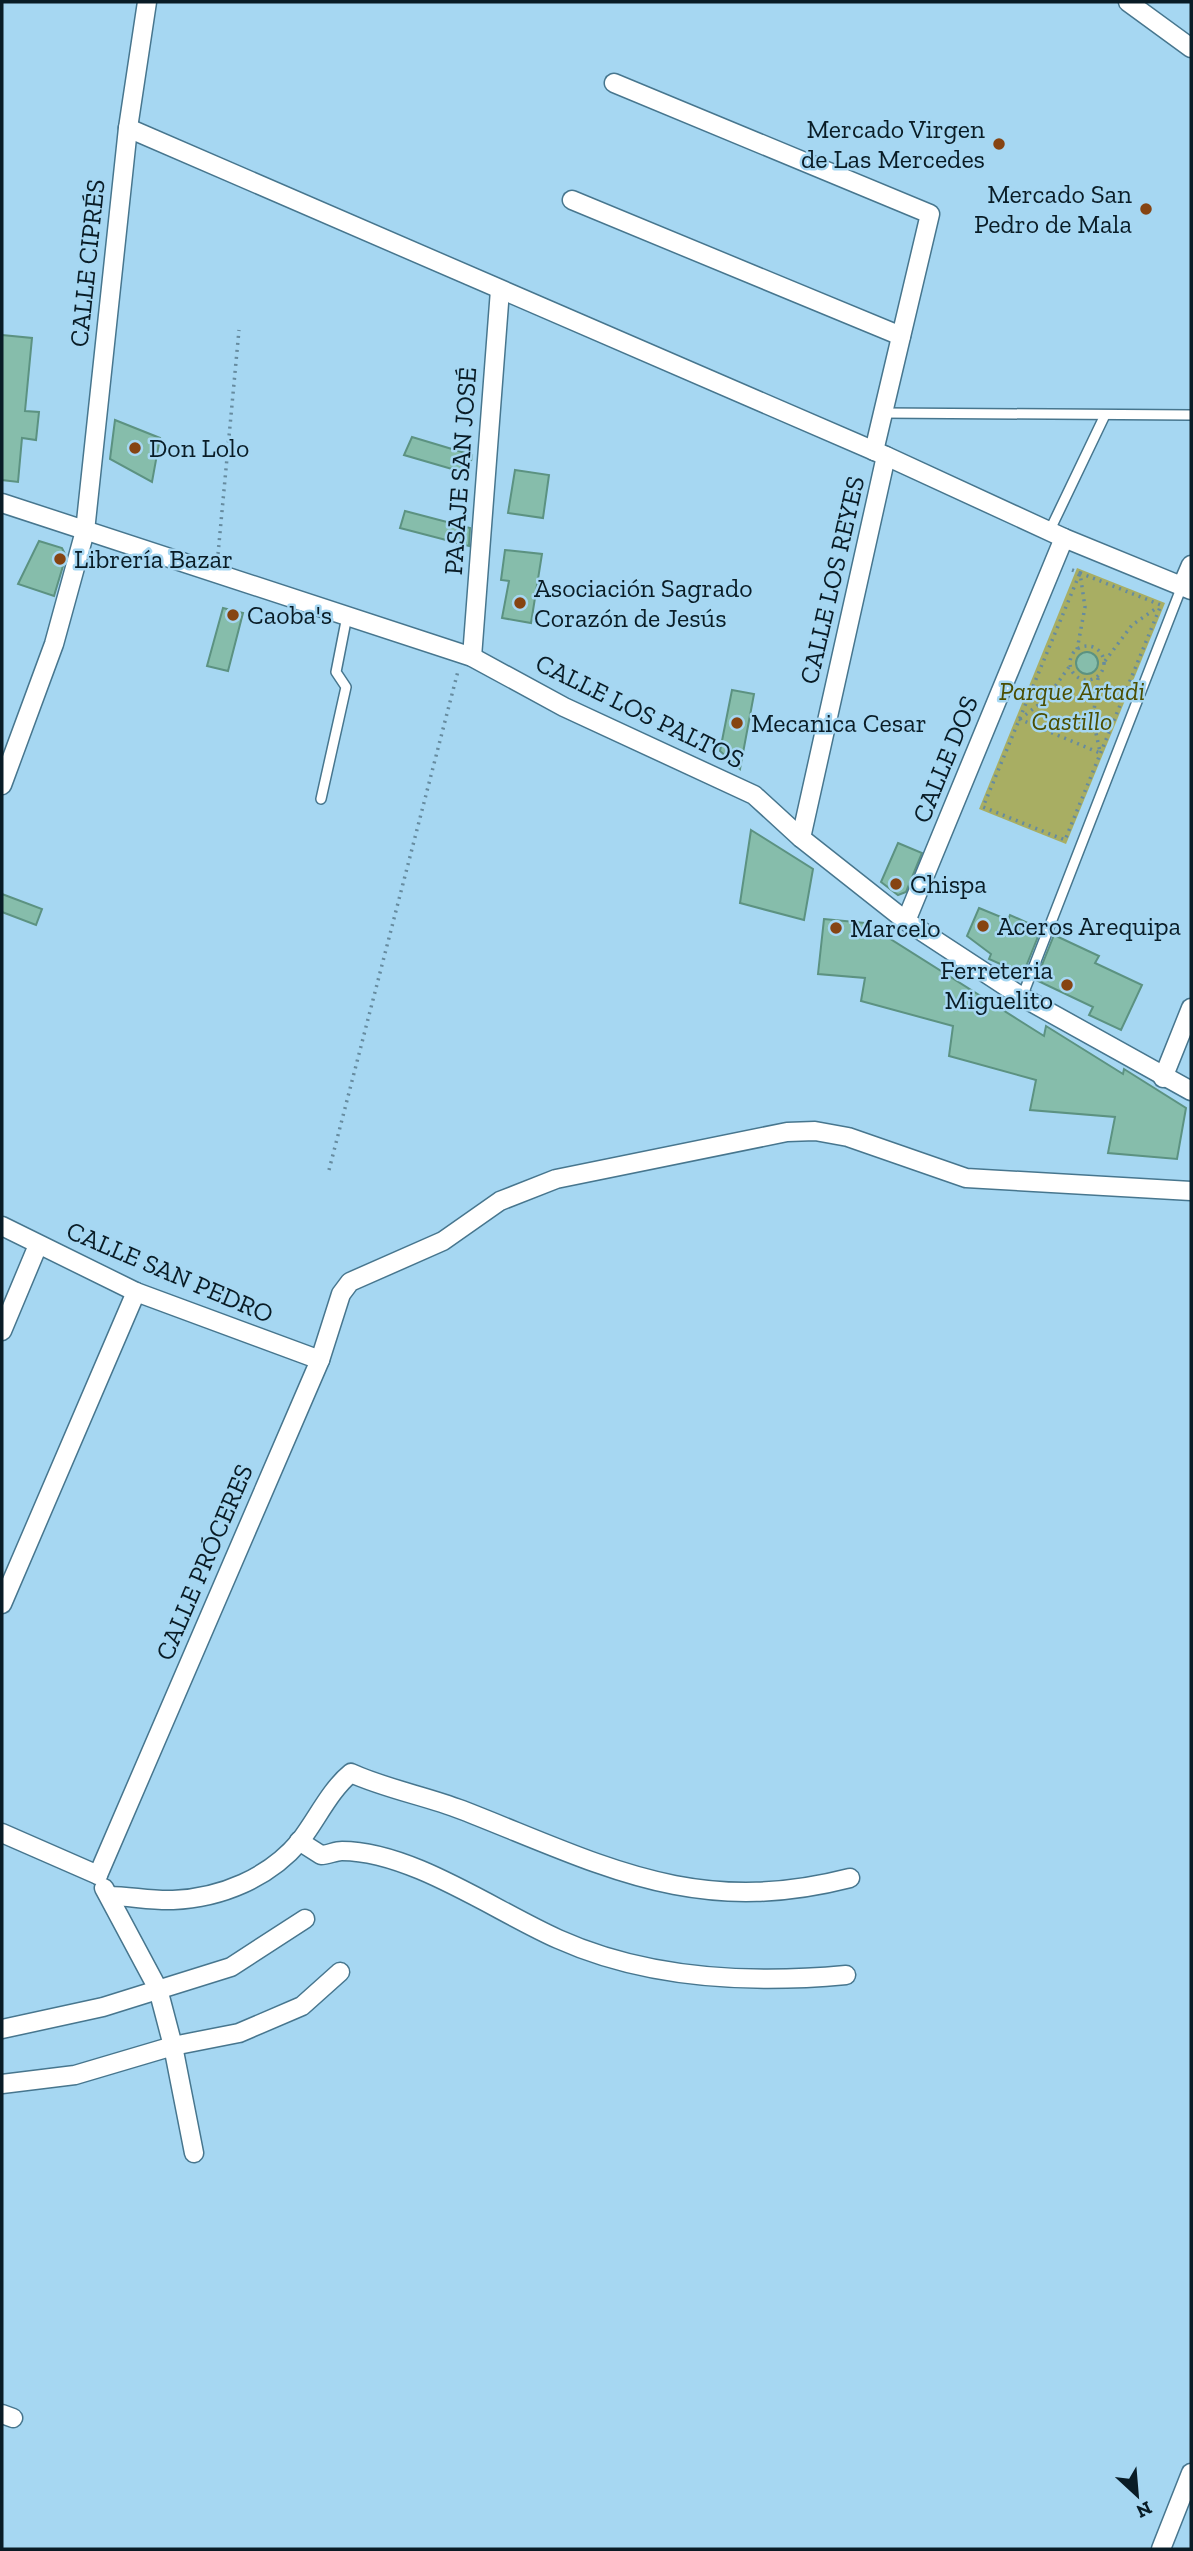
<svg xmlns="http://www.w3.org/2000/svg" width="1193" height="2551" viewBox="0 0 1193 2551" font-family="'Zilla Slab',serif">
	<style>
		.green { fill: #a8ae63 }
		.building { fill: #86bdab; stroke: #5c9281; stroke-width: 2 }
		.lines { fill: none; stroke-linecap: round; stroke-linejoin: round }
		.service-casing { stroke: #47768e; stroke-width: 12 }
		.minor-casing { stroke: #47768e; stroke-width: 21 }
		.path { stroke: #668b9f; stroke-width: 3.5; stroke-dasharray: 2 5; stroke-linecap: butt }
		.service { stroke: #fff; stroke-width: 9 }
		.minor { stroke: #fff; stroke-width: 18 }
		.poi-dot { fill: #864412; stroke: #a6d7f2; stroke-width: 2.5 }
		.labels { text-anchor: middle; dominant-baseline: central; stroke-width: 5; stroke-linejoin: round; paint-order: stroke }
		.poi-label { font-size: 26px; fill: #091c26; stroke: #a6d7f2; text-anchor: start }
		.street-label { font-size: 26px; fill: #091c26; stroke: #a6d7f2 }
		.park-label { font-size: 26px; font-style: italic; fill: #4b4e02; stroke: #a6d7f2 }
	</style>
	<rect width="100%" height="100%" fill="#a6d7f2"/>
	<path class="green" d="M1077 568 1165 603 1066 844 979 809Z"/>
	<g class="building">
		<path d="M2 335 32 338 25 411 39 412 36 440 22 438 18 482 2 480Z"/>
		<path d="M115 420 160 438 152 482 110 459Z"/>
		<path d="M412 437 472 455 469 474 404 455Z"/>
		<path d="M515 470 549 475 543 518 508 513Z"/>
		<path d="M405 511 470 528 469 546 400 528Z"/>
		<path d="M39 541 62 548 66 556 54 596 18 584Z"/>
		<path d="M505 550 542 554 531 623 502 618 509 581 501 580Z"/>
		<path d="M223 608 243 613 228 671 207 666Z"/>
		<circle cx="1087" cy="663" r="11"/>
		<path d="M732 690 754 694 740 769 720 751Z"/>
		<path d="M751 830 813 869 804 920 740 903Z"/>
		<path d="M898 843 922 853 906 892 898 895 881 882Z"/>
		<path d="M2 894 42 909 36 925 2 912Z"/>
		<path d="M979 908 1008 920 1010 915 1041 929 1023 974 989 959 991 954 967 936Z"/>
		<path d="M824 919 865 923 1044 1036 1046 1026 1123 1074 1124 1069 1186 1108 1177 1159 1108 1153 1115 1117 1030 1110 1036 1080 949 1056 953 1026 861 1001 865 978 818 974Z"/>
		<path d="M1054 935 1099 956 1095 963 1142 985 1121 1030 1089 1015 1093 1007 1036 980Z"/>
	</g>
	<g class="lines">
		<g class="service-casing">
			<g id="service">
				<path d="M883 413 1191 415"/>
				<path d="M1049 532 1105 415"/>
				<path d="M321 799 346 687 336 672 347 616"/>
				<path d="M1022 997 1182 586"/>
			</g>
		</g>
		<g class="minor-casing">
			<g id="minor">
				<path d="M1128 2 1191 48"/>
				<path d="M614 83 930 214 874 451"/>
				<path d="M128 128 886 456 1064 538 1191 590"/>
				<path d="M572 200 901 336"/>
				<path d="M2 503 472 657 564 707 754 795 801 838 906 921 1022 997 1191 1091"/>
				<path d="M1182 586 1191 565"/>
				<path d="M472 657 500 290"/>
				<path d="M2 785 54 644 85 531 128 128 147 2"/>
				<path d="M801 838 886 456"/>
				<path d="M906 921 1064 538"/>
				<path d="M1163 1078 1191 1008"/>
				<path d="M2 1226 136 1292 320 1360"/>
				<path d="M2 1331 38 1245"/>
				<path d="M2 1604 136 1292"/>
				<path d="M2 1833 98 1875"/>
				<path d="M299 1841 321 1855C328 1855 335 1851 342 1851 411 1851 495 1911 558 1939 647 1979 750 1984 846 1975"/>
				<path d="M98 1875 320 1360 341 1294 350 1282 443 1241 500 1201 556 1179 787 1132 815 1131 848 1137 966 1178 1191 1191"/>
				<path d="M104 1888 158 1989 173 2046 194 2153"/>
				<path d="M109 1896C129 1896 152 1901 173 1900 221 1898 269 1878 300 1841 317 1819 330 1790 351 1773 386 1789 426 1796 462 1810 603 1865 694 1918 850 1878"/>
				<path d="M2 2029 103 2007 231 1967 305 1919"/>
				<path d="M2 2084 75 2075 173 2046 239 2033 302 2006 340 1972"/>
				<path d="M2 2414 13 2418"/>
				<path d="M1161 2549 1191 2473"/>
			</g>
		</g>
		<g class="path">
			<path d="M218 554 239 330"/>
			<path d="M1072 570 1080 573 1085 607 1077 650"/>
			<path d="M1080 573 1161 605 1065 840 983 807Z"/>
			<circle cx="1087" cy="663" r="17"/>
			<path d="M1105 661 1132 625 1158 607"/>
			<path d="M1098 678 1093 719 1100 752"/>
			<path d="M1019 719 1100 753"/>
			<path d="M1020 719 1046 699 1069 667"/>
			<path d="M329 1170 458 671"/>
		</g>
		<use href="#service" class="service"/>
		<use href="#minor" class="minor"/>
	</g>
	<g class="poi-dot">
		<circle cx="999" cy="144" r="7"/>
		<circle cx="1146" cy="209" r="7"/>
		<circle cx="135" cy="448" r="7"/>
		<circle cx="60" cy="559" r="7"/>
		<circle cx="520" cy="603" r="7"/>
		<circle cx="233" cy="615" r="7"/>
		<circle cx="737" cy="723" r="7"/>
		<circle cx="896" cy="884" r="7"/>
		<circle cx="983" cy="926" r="7"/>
		<circle cx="836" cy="928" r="7"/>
		<circle cx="1067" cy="985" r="7"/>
	</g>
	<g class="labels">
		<g class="poi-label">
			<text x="985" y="129" text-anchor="end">Mercado Virgen<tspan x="985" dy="30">de Las Mercedes</tspan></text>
			<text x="1132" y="194" text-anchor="end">Mercado San<tspan x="1132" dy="30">Pedro de Mala</tspan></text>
			<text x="149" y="448">Don Lolo</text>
			<text x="74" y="559">Librería Bazar</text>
			<text x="534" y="588">Asociación Sagrado<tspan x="534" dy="30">Corazón de Jesús</tspan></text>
			<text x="247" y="615">Caoba's</text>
			<text x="751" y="723">Mecanica Cesar</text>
			<text x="910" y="884">Chispa</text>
			<text x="997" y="926">Aceros Arequipa</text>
			<text x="850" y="928">Marcelo</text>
			<text x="1053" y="970" text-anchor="end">Ferreteria<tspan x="1053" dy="30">Miguelito</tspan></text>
		</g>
		<g class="street-label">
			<text transform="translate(87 263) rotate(-84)">CALLE CIPRÉS</text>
			<text transform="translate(460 471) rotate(-86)">PASAJE SAN JOSÉ</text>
			<text transform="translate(832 580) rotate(-77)">CALLE LOS REYES</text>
			<text transform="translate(640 711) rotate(26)">CALLE LOS PALTOS</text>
			<text transform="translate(945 759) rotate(-68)">CALLE DOS</text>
			<text transform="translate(170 1272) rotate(23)">CALLE SAN PEDRO</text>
			<text transform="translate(204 1562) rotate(-67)">CALLE PRÓCERES</text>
		</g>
		<g class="park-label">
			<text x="1072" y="691">Parque Artadi<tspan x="1072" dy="30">Castillo</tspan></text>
		</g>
	</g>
	<rect width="1193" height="2551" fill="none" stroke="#091c26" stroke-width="7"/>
	<g transform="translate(1137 2495) rotate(154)" stroke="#a6d7f2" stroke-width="5" paint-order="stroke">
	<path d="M0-5L12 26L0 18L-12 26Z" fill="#091c26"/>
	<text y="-10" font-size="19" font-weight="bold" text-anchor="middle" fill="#091c26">N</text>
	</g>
</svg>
